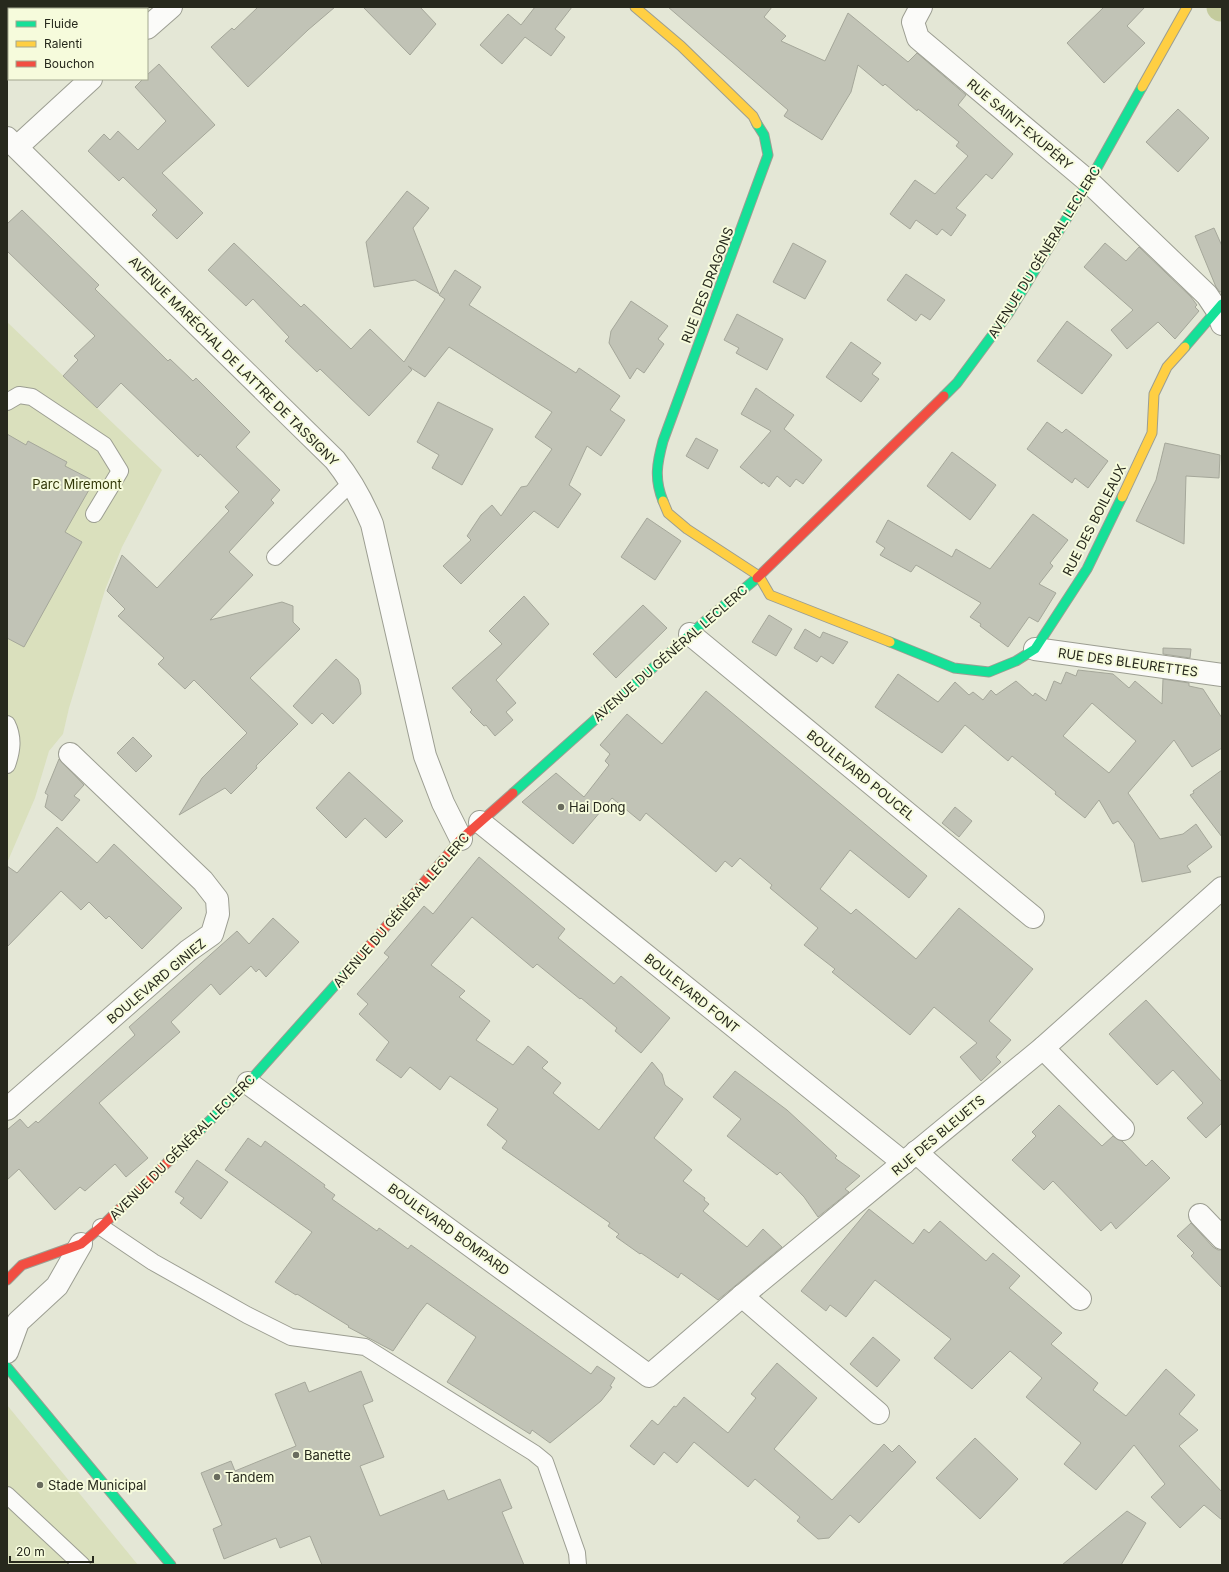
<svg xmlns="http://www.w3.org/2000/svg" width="1229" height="1572" viewBox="0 0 1229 1572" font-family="Inter,sans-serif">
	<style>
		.green { fill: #dae0bd }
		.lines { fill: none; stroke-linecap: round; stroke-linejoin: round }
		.canal { stroke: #c4cb9d; stroke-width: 29 }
		.building { fill: #c1c3b6; stroke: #a5a79a; fill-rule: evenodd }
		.lane-casing { stroke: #9c9e92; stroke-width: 18 }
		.street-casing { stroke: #9c9e92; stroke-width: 24 }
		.fast-casing { stroke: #9c9e92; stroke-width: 11 }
		.slow-casing { stroke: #9c9e92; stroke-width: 11 }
		.jam-casing { stroke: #9c9e92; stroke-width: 11 }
		.lane { stroke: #fbfbf9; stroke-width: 16 }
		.street { stroke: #fbfbf9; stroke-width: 22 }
		.fast { stroke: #16e098; stroke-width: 9 }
		.slow { stroke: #ffcf43; stroke-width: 9 }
		.jam { stroke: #f24e42; stroke-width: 9 }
		.poi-dot { fill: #696c5e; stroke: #f6fbdc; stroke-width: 1.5 }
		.labels { text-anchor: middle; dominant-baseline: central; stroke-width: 4; stroke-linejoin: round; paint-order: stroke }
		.street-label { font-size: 13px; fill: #27291d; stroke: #f6fbdc }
		.park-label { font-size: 13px; fill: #333809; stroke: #f6fbdc }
		.poi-label { font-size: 13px; fill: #27291d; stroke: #f6fbdc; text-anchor: start }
	</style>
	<rect width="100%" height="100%" fill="#e4e7d6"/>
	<g class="green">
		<path d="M7 322 162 470 122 547 105 590 69 708 63 734 49 751 35 798 7 863Z"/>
		<path d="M7 1405 138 1565H7Z"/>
	</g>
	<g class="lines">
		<path class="canal" d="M1221 7H1222"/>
	</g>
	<g class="building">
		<path d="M258 7H335L308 30 248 87 211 47 232 28 234 30Z"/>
		<path d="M363 7H420L436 24 410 55Z"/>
		<path d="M535 7H572L555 29 565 37 551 56 525 37 502 64 480 45 508 14 521 25Z"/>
		<path d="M668 7H772L764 17 786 36 781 41 825 61 848 13 908 62 917 53 966 95 958 105 1013 154 992 179 986 174 956 208 966 215 951 236 942 229 937 235 916 220 910 229 890 214 915 180 935 194 968 156 956 146 959 142 918 109 917 111 885 84 883 86 858 65 851 92 822 140 784 116 788 110Z"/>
		<path d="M1104 7H1145L1127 26 1145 43 1104 83 1067 43Z"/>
		<path d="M159 64 215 125 162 173 203 213 177 239 152 215 157 210 123 177 119 181 88 151 104 134 110 140 118 131 138 150 166 121 135 87 143 79H147V75Z"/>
		<path d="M1178 109 1209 138 1178 172 1146 142Z"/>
		<path d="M407 191 429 208 413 228 439 294 415 280 374 287 366 242Z"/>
		<path d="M22 210 99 285 95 289 168 361 170 359 193 381 196 378 250 432 236 447 280 490 271 500 274 503 229 552 253 575 210 620 282 602 293 606V622L300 629 250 678 298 724 256 766 257 768 231 794 225 788 179 815 202 778 247 733 194 680 185 689 158 664 164 658 118 616 125 609 107 591 122 555 157 588 229 511 225 507 239 492 200 454 198 457 121 383 97 408 63 376 78 360 74 356 95 336 7 251V224Z"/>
		<path d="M1214 228 1222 246V292H1220L1216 287 1195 236Z"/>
		<path d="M234 243 301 307 304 304 351 349 370 329 404 362 445 299 439 295 455 270 481 287 469 305 576 373 579 368 620 396 610 410 625 420 601 456 587 446 569 485 581 494 558 528 534 511 461 584 443 566 471 540 467 536 481 515 492 505 501 516 521 487 527 486 552 449 535 437 552 412 449 347 425 377 408 366 412 370 369 416 320 369 317 372 285 341 289 337 253 299 246 306 208 270Z"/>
		<path d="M793 243 826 261 805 299 773 282Z"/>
		<path d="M1105 243 1126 261 1139 247 1191 297 1197 305 1195 307 1199 311 1175 339 1158 322 1127 349 1111 330 1133 310 1084 267Z"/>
		<path d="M906 274 945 300 930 320 921 314 916 321 887 300Z"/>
		<path d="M631 301 668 326 658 339 664 344 644 373 637 368 630 379 609 343 611 331Z"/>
		<path d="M737 314 783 339 767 370 736 353 739 348 724 340Z"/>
		<path d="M1067 321 1112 355 1082 394 1037 361Z"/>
		<path d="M851 342 881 363 872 374 879 379 861 402 826 377Z"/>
		<path d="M756 388 794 415 784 429 822 460 803 484 796 479 790 487 777 476 769 487 763 482 762 484 740 467 771 431 741 414Z"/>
		<path d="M438 402 493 429 462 485 432 468 439 455 417 442Z"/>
		<path d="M1047 422 1062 433 1066 429 1108 461 1088 488 1075 478 1072 483 1027 449Z"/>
		<path d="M7 434 26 445 28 441 67 462 65 466 94 481 65 532 82 542 24 647 7 638Z"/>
		<path d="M696 438 718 450 708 469 686 456Z"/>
		<path d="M1165 443 1220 455 1219 478 1186 476 1184 544 1136 521 1156 480Z"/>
		<path d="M952 452 996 485 970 520 927 486Z"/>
		<path d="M1033 514 1068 540 1050 563 1053 566 1039 584 1056 593 1038 622 1029 617 1008 647 980 626 981 624 970 617 981 603 916 565 911 572 880 555 885 548 876 542 888 520 952 557 956 549 990 569Z"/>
		<path d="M647 518 681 541 655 580 621 557Z"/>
		<path d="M524 596 549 624 496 680 516 703 506 712 513 720 495 736 486 725 484 726 470 712 472 710 452 688 502 644 489 631Z"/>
		<path d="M643 605 667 628 616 678 593 654Z"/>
		<path d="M769 615 792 629 776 656 752 642Z"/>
		<path d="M805 629 820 638 823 632 848 642 833 664 821 656 817 662 794 648Z"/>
		<path d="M1163 648 1191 649 1190 658 1163 654Z"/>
		<path d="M336 659 358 679 360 685 361 694 333 724 322 713 312 724 293 706Z"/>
		<path d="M1078 670 1113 674 1129 688 1135 681 1162 704 1163 679 1189 683V686L1203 689 1222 718V748L1192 767 1174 740 1128 793 1160 839 1183 834 1196 824 1212 847 1187 866 1191 872 1142 882 1134 843 1118 821 1113 824 1099 800 1085 818 1055 794 1056 792 1012 756 1008 761 965 725 942 753 875 707 898 674 938 702 955 682 969 695 973 692 983 700 991 690 996 695 1016 681 1033 696 1035 693 1046 701 1054 681 1061 684 1066 672 1076 676ZM1092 703 1136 741 1109 773 1063 736Z"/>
		<path d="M706 691 927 876 909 898 850 850 820 889 851 914 856 909 916 959 959 908 1033 969 989 1021 1011 1040 996 1057 1001 1062 981 1081 960 1057 977 1043 934 1007 910 1035 832 972 835 969 804 945 818 928 770 888 772 885 740 858 732 867 725 861 716 872 646 813 640 821 612 798 573 844 522 802 556 773 584 797 609 765 605 761 610 754 600 745 627 714 662 744Z"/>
		<path d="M133 737 152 756 136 772 117 753Z"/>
		<path d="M59 759 84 785 74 796 80 800 62 821 45 807 48 795 45 793Z"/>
		<path d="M1222 770V837L1190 795 1194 793 1193 791Z"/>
		<path d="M349 772 403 821 386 838 365 818 346 838 316 808Z"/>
		<path d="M955 807 972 821 959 837 942 823Z"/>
		<path d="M57 827 97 863 114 844 182 908 142 949 109 916 106 919 89 902 81 910 61 891 7 947V866L17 873Z"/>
		<path d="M479 857 565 929 558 938 614 984 621 976 670 1018 641 1053 615 1031 617 1028 581 998 580 999 537 964 533 968 472 917 431 965 465 991 459 997 490 1021 476 1040 513 1065 528 1046 548 1062 542 1068 561 1083 553 1093 599 1130 652 1062 662 1074 665 1085 683 1099 654 1138 692 1170 683 1181 705 1198 704 1200 709 1204 703 1211 747 1247 763 1229 782 1247 718 1300 681 1273 678 1278 641 1253 640 1254 616 1237 619 1234 608 1226 610 1223 502 1148 507 1141 487 1125 498 1109 450 1076 440 1090 410 1067 401 1078 376 1060 389 1042 359 1014 368 1004 357 994 389 957 384 953 424 906 433 914Z"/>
		<path d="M273 918 299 942 266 977 259 969 256 972 251 966 220 995 211 984 171 1022 180 1032 99 1103 148 1158 126 1177 115 1164 85 1191 80 1187 55 1210 19 1169 7 1180V1130L20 1119 28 1128 36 1121 38 1123 135 1035 129 1027 237 931 249 944Z"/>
		<path d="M1146 1000 1222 1082V1123L1206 1138 1187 1118 1203 1103 1173 1070 1157 1085 1109 1034Z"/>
		<path d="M735 1071 787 1110 837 1156 835 1158 860 1176 845 1189 849 1192 818 1217 804 1197 780 1172 777 1175 727 1136 741 1119 713 1097Z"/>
		<path d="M1059 1105 1102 1146 1113 1136 1122 1141 1146 1166 1152 1160 1170 1178 1116 1229 1111 1222 1101 1231 1053 1181 1044 1190 1012 1160 1036 1136 1032 1132Z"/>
		<path d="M248 1138 261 1147 265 1141 325 1185 324 1187 335 1195 332 1199 377 1231 379 1228 408 1249 411 1245 591 1374 597 1366 615 1378 610 1386 612 1387 601 1401 550 1443 532 1430 530 1434 447 1382 476 1337 427 1303 419 1313 393 1351 348 1327 349 1326 297 1294 296 1295 275 1282 312 1232 225 1170Z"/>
		<path d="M197 1160 228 1182 201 1219 180 1203 184 1198 175 1192Z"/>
		<path d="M869 1209 913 1244 924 1229 929 1233 940 1221 986 1261 993 1253 1020 1276 1009 1288 1062 1333 1051 1344 1098 1383 1093 1390 1126 1416 1166 1369 1195 1395 1179 1414 1198 1430 1179 1446 1222 1492V1520L1204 1505 1180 1528 1151 1497 1165 1484 1134 1445 1096 1490 1064 1464 1081 1443 1026 1397 1042 1378 1010 1351 972 1389 934 1358 951 1339 875 1280 846 1317 830 1305 826 1311 801 1291Z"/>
		<path d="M1191 1223 1213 1247 1218 1250H1222V1288L1191 1256 1194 1253 1177 1236Z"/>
		<path d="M873 1337 900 1360 877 1387 850 1364Z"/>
		<path d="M777 1363 817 1398 774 1449 832 1500 884 1444 892 1452 899 1445 916 1462 859 1523 850 1515 829 1538 818 1539 797 1521 800 1517 755 1479 748 1487 694 1442 677 1463 664 1452 654 1465 630 1446 652 1420 658 1425 674 1406 676 1407 684 1397 728 1433 756 1398 751 1394Z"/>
		<path d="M361 1371 373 1401 363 1405 384 1457 360 1466 380 1516 444 1490 448 1500 500 1479 512 1508 502 1512 524 1565H322L310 1536 280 1548 276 1538 224 1559 213 1529 222 1525 201 1473 231 1461 235 1471 296 1446 275 1394 305 1382 309 1392Z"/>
		<path d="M975 1438 1018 1479 980 1519 936 1478Z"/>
		<path d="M1127 1511 1146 1523 1121 1565H1062Z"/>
	</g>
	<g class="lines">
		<g class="lane-casing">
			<g id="lane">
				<path d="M7 402 19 395 32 397 104 445 120 471 94 514"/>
				<path d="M275 557 352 482"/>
				<path d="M7 724C14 738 12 751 7 765"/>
				<path d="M101 1227 153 1262 247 1315 291 1337 365 1347 534 1453 545 1462 577 1553 578 1565"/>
				<path d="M7 1495 82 1565"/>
			</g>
		</g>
		<g class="street-casing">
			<g id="street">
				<path d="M921 7 913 22 918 38 1089 182 1207 295 1217 310 1222 324"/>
				<path d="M147 28 171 7"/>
				<path d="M7 138 335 460C351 480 362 500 372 524L425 756 443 803 461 839"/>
				<path d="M17 147 91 79"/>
				<path d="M690 634 1033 917"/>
				<path d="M1035 649 1222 675"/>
				<path d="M480 822 904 1163"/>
				<path d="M1043 1048 1123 1129"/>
				<path d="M248 1083 649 1376 742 1296 1043 1048 1222 888"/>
				<path d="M7 1109 188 951 212 934 218 914 217 899 203 881 70 754"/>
				<path d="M916 1152 1080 1299"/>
				<path d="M1200 1215 1222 1238"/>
				<path d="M742 1296 878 1413"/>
				<path d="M7 1352 18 1322 57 1286 81 1244"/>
			</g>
		</g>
		<g class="fast-casing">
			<g id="fast">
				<path d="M1185 347 1222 304"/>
				<path d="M944 396 957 383 1008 314 1089 182 1142 87"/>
				<path d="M663 501C654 479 657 463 663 441L768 155 764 135 757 124"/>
				<path d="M890 642 954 668 989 672 1016 661 1035 649 1087 569 1122 497"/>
				<path d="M513 793 704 622 757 578"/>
				<path d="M174 1156 248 1083 346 973"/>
				<path d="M7 1367 171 1565"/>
			</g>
		</g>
		<g class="slow-casing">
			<g id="slow">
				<path d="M635 7 681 46 753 116 757 124"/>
				<path d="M1142 87 1187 7"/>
				<path d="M1122 497 1152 433 1154 394 1167 367 1185 347"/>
				<path d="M663 501 668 513 687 529 759 576 770 595 890 642"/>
			</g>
		</g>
		<g class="jam-casing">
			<g id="jam">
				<path d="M757 578 944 396"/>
				<path d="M346 973 461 839 513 793"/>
				<path d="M7 1280 22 1265 81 1244 101 1227 174 1156"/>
			</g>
		</g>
		<use href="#lane" class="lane"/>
		<use href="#street" class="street"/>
		<use href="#fast" class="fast"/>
		<use href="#slow" class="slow"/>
		<use href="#jam" class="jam"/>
	</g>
	<g class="poi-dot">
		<circle cx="561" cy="807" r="4"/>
		<circle cx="296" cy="1455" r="4"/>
		<circle cx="217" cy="1477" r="4"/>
		<circle cx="40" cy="1485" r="4"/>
	</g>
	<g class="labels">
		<g class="street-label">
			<text transform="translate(1020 124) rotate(40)">RUE SAINT-EXUPÉRY</text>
			<text transform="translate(1044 252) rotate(-58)">AVENUE DU GÉNÉRAL LECLERC</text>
			<text transform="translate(707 285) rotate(-69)">RUE DES DRAGONS</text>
			<text transform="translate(234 361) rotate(45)">AVENUE MARÉCHAL DE LATTRE DE TASSIGNY</text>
			<text transform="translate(1094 520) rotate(-63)">RUE DES BOILEAUX</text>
			<text transform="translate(670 653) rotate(-41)">AVENUE DU GÉNÉRAL LECLERC</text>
			<text transform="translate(1128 662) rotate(8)">RUE DES BLEURETTES</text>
			<text transform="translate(861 775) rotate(39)">BOULEVARD POUCEL</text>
			<text transform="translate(401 910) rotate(-49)">AVENUE DU GÉNÉRAL LECLERC</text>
			<text transform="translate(156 981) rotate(-40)">BOULEVARD GINIEZ</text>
			<text transform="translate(692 993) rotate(39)">BOULEVARD FONT</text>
			<text transform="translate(938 1135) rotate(-40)">RUE DES BLEUETS</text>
			<text transform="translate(182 1147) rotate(-45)">AVENUE DU GÉNÉRAL LECLERC</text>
			<text transform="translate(449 1229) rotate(36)">BOULEVARD BOMPARD</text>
		</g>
		<g class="park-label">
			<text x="77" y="484">Parc Miremont</text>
		</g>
		<g class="poi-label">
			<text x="569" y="807">Hai Dong</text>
			<text x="304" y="1455">Banette</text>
			<text x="225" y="1477">Tandem</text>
			<text x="48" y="1485">Stade Municipal</text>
		</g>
	</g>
	<rect width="1229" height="1572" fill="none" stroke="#27291d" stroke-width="16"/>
	<rect x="8" y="8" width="140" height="72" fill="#f6fbdc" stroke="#a3a790"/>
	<rect x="16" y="21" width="20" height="6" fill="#16e098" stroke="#a3a790"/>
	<text x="44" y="28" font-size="12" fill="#27291d">Fluide</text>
	<rect x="16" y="41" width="20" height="6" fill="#ffcf43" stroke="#a3a790"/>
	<text x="44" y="48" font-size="12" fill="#27291d">Ralenti</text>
	<rect x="16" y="61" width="20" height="6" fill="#f24e42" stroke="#a3a790"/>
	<text x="44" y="68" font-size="12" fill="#27291d">Bouchon</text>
	<path d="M10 1556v6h83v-6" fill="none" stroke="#27291d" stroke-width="2"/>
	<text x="16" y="1556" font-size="12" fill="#27291d" stroke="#f6fbdc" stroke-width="3" paint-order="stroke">20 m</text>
</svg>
